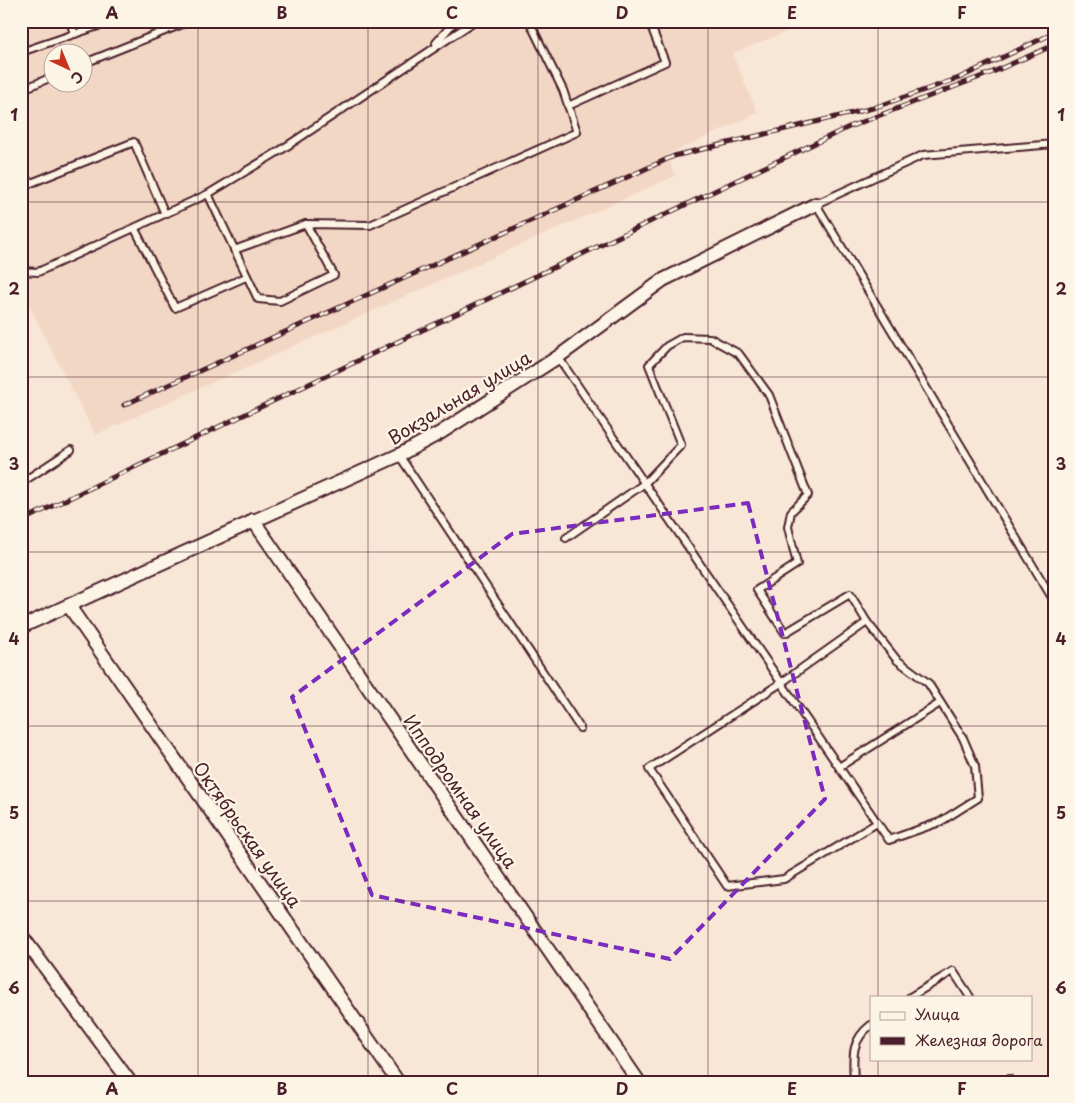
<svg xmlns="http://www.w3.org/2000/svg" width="1075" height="1103" viewBox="0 0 1075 1103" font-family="'Playpen Sans',sans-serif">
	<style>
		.built { fill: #f3d7c5; fill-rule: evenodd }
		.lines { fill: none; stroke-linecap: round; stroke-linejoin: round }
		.lane-casing { stroke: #4a1f2b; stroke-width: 10 }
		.street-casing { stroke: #4a1f2b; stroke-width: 16 }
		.lane { stroke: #fcf5e5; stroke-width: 6 }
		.street { stroke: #fcf5e5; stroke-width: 12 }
		.rail-casing { stroke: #4a1f2b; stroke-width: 5 }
		.rail { stroke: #fcf5e5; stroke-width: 3; stroke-dasharray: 9; stroke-linecap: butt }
		.marked { fill: none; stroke: #7b2cbf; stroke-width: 4; stroke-dasharray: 10 6; stroke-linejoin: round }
		.grid { fill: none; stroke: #4a1f2b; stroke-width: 1; stroke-opacity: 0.55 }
		.labels { text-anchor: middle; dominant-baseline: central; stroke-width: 4.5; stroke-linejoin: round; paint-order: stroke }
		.street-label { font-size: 18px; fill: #4a1f2b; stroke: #fcf5e5 }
		.neatline { fill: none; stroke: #4a1f2b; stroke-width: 2 }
		.grid-label { font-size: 16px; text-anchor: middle; font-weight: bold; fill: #4a1f2b }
	</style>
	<rect width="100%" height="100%" fill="#f8e7d6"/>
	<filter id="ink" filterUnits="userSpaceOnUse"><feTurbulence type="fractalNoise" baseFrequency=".02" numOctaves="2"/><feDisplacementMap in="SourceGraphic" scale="10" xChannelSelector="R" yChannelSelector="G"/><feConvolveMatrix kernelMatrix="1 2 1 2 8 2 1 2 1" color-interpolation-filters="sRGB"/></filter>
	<g filter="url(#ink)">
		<path class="built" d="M21 21H793L795 28 732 54 758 113 667 155 675 176 95 435 29 306H21ZM52 52H82V82H52Z"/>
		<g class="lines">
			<g class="lane-casing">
				<g id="lane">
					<path d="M69 21 75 34"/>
					<path d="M436 43 455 21"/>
					<path d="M21 52 113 21"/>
					<path d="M82 64 190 21"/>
					<path d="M21 90 52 77"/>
					<path d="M568 106 665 62 649 21"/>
					<path d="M1054 144 923 155 816 204 1054 601"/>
					<path d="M21 187 134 142 165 214"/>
					<path d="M208 194 258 299 280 301 334 275 306 224"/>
					<path d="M135 229 175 308 246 277"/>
					<path d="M234 250 306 224 370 225 577 132 563 90 529 21"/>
					<path d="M21 271 38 272 208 194 281 150 475 21"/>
					<path d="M558 357 889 840 940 822 978 798 975 766 963 738 928 683 897 660 867 622"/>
					<path d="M399 455 580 728"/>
					<path d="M21 483 71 450"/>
					<path d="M566 538 645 483 681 445 649 365 667 346 683 337 710 338 739 354 769 395 808 495 791 512 788 527 797 564 757 590 785 633 850 594 867 622 781 683 649 769 727 886 784 879 877 823"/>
					<path d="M839 767 940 703"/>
					<path d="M910 997 953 971 970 997"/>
					<path d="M854 1082C853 1058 850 1041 871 1025"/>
					<path d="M1005 1082 1009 1079"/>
				</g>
			</g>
			<g class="street-casing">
				<g id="street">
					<path d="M253 520 639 1082"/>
					<path d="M69 606 398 1082"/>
					<path d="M21 627 399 455 440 433 558 357 663 280 816 204"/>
					<path d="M21 935 130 1082"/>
				</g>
			</g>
			<use href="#lane" class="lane"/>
			<use href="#street" class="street"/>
			<g class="rail-casing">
				<g id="rail">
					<path d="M124 405 674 156 873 108 959 78 1054 33"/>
					<path d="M21 521 849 127 993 72 1054 45"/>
				</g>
			</g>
			<use href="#rail" class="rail"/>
		</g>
	</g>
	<path class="marked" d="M748 503 825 799 670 959 372 895 292 697 512 534Z"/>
	<path class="grid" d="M198 21V1082M368 21V1082M538 21V1082M708 21V1082M878 21V997M21 202H1054M21 377H1054M21 552H1054M21 726H1054M21 901H1054M878 1059V1082"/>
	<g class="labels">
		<g class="street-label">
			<text transform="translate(459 397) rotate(-31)">Вокзальная улица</text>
			<text transform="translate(461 791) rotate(55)">Ипподромная улица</text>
			<text transform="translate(248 834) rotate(55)">Октябрьская улица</text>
		</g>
	</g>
	<rect width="1075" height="1103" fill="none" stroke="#fcf5e5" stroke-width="55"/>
	<rect x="870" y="996" width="162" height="65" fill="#fcf5e5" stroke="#b59f9b"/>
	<rect x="880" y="1012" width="25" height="8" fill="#fcf5e5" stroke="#b59f9b"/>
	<text x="915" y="1020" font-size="15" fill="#4a1f2b">Улица</text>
	<rect x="880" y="1037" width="25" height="8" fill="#4a1f2b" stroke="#b59f9b"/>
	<text x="915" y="1046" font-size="15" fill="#4a1f2b">Железная дорога</text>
	<g transform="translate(68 68) rotate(136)"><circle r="24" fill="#fcf5e5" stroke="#b59f9b"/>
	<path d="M0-4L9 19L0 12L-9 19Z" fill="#c8321e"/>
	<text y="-8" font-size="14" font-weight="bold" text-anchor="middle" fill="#4a1f2b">С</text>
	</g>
	<rect x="28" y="28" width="1020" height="1048" class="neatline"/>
	<g class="grid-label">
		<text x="112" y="19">A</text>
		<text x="282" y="19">B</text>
		<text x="452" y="19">C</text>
		<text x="622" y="19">D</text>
		<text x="792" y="19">E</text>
		<text x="962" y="19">F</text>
		<text x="14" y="121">1</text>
		<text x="1061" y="121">1</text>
		<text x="14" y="295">2</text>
		<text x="1061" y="295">2</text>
		<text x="14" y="470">3</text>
		<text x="1061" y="470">3</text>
		<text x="14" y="645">4</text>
		<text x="1061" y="645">4</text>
		<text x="14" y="819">5</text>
		<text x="1061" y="819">5</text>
		<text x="14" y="994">6</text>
		<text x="1061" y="994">6</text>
		<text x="112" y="1095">A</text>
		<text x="282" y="1095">B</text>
		<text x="452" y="1095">C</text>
		<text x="622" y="1095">D</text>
		<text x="792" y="1095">E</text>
		<text x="962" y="1095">F</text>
	</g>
</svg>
